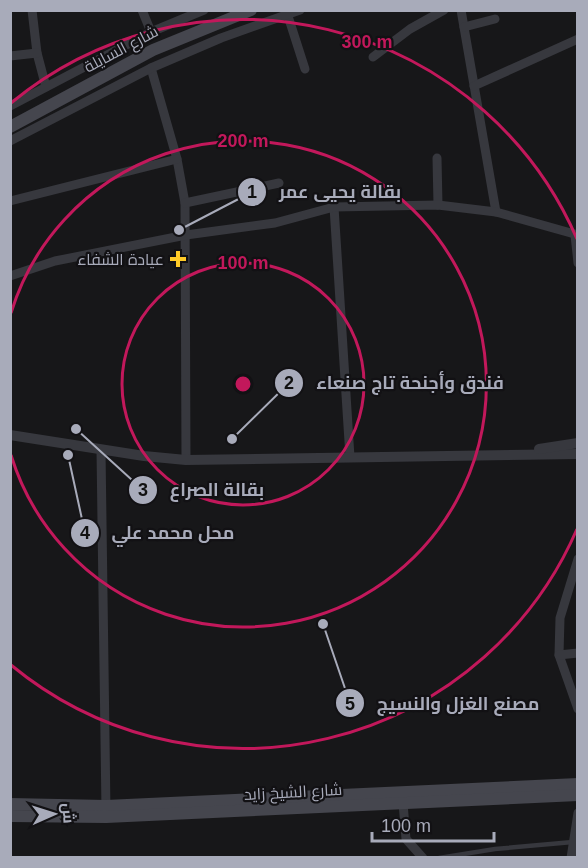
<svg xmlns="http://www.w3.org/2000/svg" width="588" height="868" viewBox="0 0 588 868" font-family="Helvetica,Cairo,sans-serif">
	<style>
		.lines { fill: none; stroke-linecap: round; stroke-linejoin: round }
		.service { stroke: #37383e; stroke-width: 4.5 }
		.minor { stroke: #37383e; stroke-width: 9 }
		.tertiary { stroke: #37383e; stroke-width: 10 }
		.secondary { stroke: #45464e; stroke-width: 12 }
		.ring { fill: none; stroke: #c2185b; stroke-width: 3 }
		.poi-dot { fill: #ffcb28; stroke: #121114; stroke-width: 2 }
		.labels { text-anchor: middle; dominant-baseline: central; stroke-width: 4.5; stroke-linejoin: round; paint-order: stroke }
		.street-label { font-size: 16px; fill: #a8abba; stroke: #121114 }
		.poi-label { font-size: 16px; fill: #a8abba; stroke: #121114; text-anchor: end }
		.centre { fill: #c2185b; stroke: #121114; stroke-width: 3 }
		.ring-label { font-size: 18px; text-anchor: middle; font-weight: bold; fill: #c2185b; stroke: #121114; stroke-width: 4.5; stroke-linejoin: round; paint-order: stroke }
		.leader { fill: none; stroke: #a8abba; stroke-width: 2 }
		.callout-dot { fill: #a8abba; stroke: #121114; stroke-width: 2 }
		.mark-label { font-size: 18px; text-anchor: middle; font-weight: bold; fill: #111 }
		.callout-label { font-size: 18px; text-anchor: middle; font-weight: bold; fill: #a8abba; stroke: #121114; stroke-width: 4.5; stroke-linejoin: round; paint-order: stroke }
	</style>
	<rect width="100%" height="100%" fill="#171719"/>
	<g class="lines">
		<path class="service" d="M439 858 495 849 573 842"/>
		<g class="minor">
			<path d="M32 10 37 53 46 87"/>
			<path d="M142 10 151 32"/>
			<path d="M461 10 496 212"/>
			<path d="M288 16 305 69"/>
			<path d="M464 27 495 19"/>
			<path d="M10 56 37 53"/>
			<path d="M373 57 410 29 444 10"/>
			<path d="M151 68 177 159 185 203 186 460"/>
			<path d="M474 86 578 39"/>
			<path d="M10 106 151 32 204 10"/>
			<path d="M10 141 151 68 221 38 300 10"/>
			<path d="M437 158 438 205"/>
			<path d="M10 201 177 159"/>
			<path d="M185 203 279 183"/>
			<path d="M334 207 350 457"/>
			<path d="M575 235 578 263"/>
			<path d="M10 276 55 261 186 235 275 223 334 207 438 205 496 212 578 235"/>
			<path d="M101 450 106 811"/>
			<path d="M578 559 560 618 559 655 578 709"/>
			<path d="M559 655 578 653"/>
			<path d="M403 803 406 839 423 858"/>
			<path d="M571 858 578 813"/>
		</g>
		<g class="tertiary">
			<path d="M10 435 144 456 186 460 578 454"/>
			<path d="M539 449 578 443"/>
		</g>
		<g class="secondary">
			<path d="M10 127 153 50 251 10"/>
			<path d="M10 804 106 806 578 784"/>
			<path d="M10 816 106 817 578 795"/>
		</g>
	</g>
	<g class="ring">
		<circle cx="243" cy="384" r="121"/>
		<path d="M11 313A243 243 0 1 1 11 455"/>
		<path d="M577 529A364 364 0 0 1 11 665M11 103A364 364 0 0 1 577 239"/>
	</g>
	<path class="poi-dot" d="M175 250h6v6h6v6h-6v6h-6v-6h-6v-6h6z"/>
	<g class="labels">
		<g class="street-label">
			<text transform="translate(121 49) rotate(-28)">شارع السايلة</text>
			<text transform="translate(293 792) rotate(-3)">شارع الشيخ زايد</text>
		</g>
		<g class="poi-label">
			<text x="164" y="259">عيادة الشفاء</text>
		</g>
	</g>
	<circle cx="243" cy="384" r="9" class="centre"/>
	<g class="ring-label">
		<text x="367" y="48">300 m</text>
		<text x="243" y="147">200 m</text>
		<text x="243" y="269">100 m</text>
	</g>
	<path class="leader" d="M179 230L252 192M232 439L289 383M76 429L143 490M68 455L85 533M323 624L350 703"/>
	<g class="callout-dot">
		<circle cx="179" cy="230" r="6"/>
		<circle cx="232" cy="439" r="6"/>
		<circle cx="76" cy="429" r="6"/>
		<circle cx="68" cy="455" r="6"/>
		<circle cx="323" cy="624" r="6"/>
		<circle cx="252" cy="192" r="15"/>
		<circle cx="289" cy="383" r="15"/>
		<circle cx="143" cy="490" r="15"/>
		<circle cx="85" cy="533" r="15"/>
		<circle cx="350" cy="703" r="15"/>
	</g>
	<g class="mark-label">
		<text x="252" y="198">1</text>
		<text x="289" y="389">2</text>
		<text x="143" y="496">3</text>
		<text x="85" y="539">4</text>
		<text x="350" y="710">5</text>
	</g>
	<g class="callout-label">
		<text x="340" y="198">بقالة يحيى عمر</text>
		<text x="410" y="389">فندق وأجنحة تاج صنعاء</text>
		<text x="217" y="496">بقالة الصراع</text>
		<text x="173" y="539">محل محمد علي</text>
		<text x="458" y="710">مصنع الغزل والنسيج</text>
	</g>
	<rect width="588" height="868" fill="none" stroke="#a8abba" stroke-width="24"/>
	<g transform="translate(54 814) rotate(87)" stroke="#121114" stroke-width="4.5" paint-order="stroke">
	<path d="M0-4.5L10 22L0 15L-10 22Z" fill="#a8abba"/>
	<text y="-9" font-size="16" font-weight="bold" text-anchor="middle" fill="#a8abba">ش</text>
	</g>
	<path d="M372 832v9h122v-9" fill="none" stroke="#a8abba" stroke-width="3"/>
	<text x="381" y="832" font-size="18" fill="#a8abba" stroke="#121114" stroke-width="4.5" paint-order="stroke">100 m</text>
</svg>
